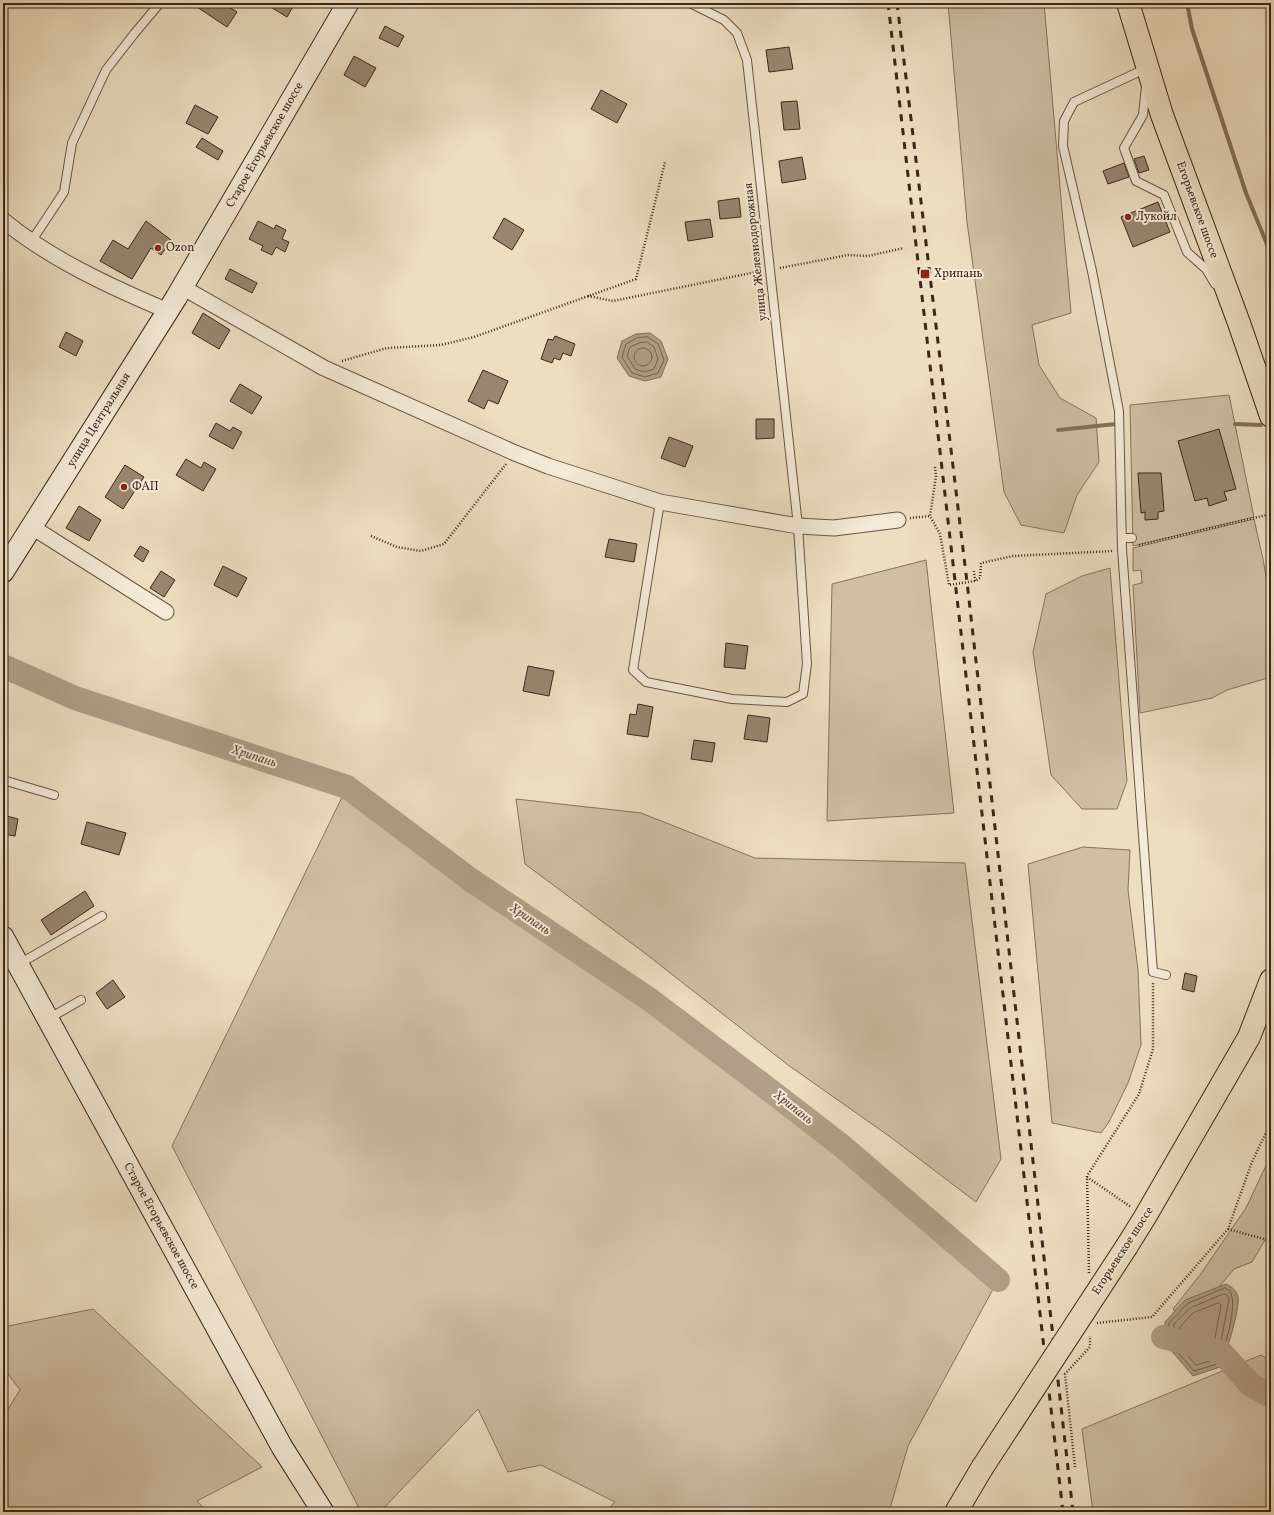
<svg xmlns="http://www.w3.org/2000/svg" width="1274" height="1515" viewBox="0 0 1274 1515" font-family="Vollkorn,serif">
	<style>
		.green { fill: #cebfa5; stroke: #857260 }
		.water { fill: #b09f88; stroke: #826f5c }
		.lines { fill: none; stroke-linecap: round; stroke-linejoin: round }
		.shore { stroke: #766251; stroke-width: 1 }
		.stream { stroke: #826f5c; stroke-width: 4 }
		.river { stroke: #b09f88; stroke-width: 24 }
		.building { fill: #988671; stroke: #3c261a }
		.service-casing { stroke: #685444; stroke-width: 10 }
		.minor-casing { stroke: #685444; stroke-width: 17 }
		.secondary-casing { stroke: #3c261a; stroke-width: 23 }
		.primary-casing { stroke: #3c261a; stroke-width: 24 }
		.path { stroke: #3c261a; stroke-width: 2.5; stroke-dasharray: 1 2; stroke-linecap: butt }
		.service { stroke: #f3ead7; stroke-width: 8 }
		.minor { stroke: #f3ead7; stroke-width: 15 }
		.secondary { stroke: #f3ead7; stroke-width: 21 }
		.primary { stroke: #ecdec1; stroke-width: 22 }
		.rail { stroke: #3c261a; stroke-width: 3; stroke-dasharray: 7 7; stroke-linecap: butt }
		.primary-bridge-casing { stroke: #3c261a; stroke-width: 24; stroke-linecap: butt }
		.primary-bridge { stroke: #ecdec1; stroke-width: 22 }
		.poi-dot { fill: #8f2418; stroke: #f3ead7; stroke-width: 1.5 }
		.labels { text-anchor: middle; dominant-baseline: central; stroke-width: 4; stroke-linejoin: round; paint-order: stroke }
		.street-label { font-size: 12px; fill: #3c261a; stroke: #f3ead7 }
		.poi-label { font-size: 12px; fill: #3c261a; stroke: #f3ead7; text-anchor: start }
		.water-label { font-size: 13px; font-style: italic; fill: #5f4a3b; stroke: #f3ead7 }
	</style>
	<rect width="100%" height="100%" fill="#ecdec1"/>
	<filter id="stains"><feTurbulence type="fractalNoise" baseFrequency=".005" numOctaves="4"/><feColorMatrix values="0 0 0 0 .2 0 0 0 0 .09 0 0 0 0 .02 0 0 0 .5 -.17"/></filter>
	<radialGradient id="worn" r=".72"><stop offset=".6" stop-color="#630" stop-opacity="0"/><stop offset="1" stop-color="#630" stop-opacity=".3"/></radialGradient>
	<g class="green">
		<path d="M948 3H1044L1071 313 1032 325 1039 365 1060 398 1096 418 1099 462 1077 495 1064 533 1021 525 1004 492 967 222Z"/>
		<path d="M1229 395 1254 517 1133 546 1130 405Z"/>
		<path d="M1254 519 1263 559 1271 605V677L1227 690 1212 698 1140 713 1133 585 1142 583 1141 570 1133 571V548Z"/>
		<path d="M926 560 954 813 827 821 832 584Z"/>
		<path d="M1110 568 1127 781 1117 809H1082L1051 775 1033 652 1046 594 1082 576Z"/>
		<path d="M347 787 471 880 649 999 776 1095 842 1146 998 1280 908 1446 889 1512H605L615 1502 541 1465 508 1472 478 1409 380 1512H361L172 1146Z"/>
		<path d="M516 799 641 813 755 858 965 863 1001 1159 976 1202 889 1136 788 1065 646 954 525 864Z"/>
		<path d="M1083 847 1130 850 1128 890 1138 970 1141 1045 1128 1083 1109 1122 1101 1133 1052 1123 1028 864Z"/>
		<path d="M1271 1155V1230L1252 1262 1234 1269 1205 1304 1180 1316 1173 1309 1200 1275 1246 1208Z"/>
		<path d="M93 1309 262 1467 197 1501 207 1512H3V1417L20 1390 3 1367V1327Z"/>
		<path d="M1261 1355 1271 1361V1512H1093L1082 1429Z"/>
	</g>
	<g class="water">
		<path d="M650 333 661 341 668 359 661 377 645 381 629 376 617 358 622 341 636 334Z"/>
		<path d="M1226 1284C1232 1287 1236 1290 1238 1297 1240 1309 1226 1355 1220 1367L1193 1376 1164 1342 1165 1322 1185 1300Z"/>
	</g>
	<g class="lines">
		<g class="shore">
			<path d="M648 337 658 344 664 360 658 373 645 377 632 373 622 357 626 344 637 338Z"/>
			<path d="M647 342 654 347 658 359 654 369 645 372 635 369 627 356 630 347 639 343Z"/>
			<circle cx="643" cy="357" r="9"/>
			<path d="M1225 1288 1230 1291C1238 1306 1225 1349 1217 1364L1194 1371 1168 1341 1169 1323 1187 1304Z"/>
			<path d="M1224 1294 1227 1295 1229 1299 1220 1346 1213 1360 1196 1365 1173 1339 1174 1324 1190 1308Z"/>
			<path d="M1219 1303 1221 1305 1214 1344 1209 1355 1198 1358 1179 1337 1180 1327 1193 1313Z"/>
		</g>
		<g class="stream">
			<path d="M1187 3 1192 29 1246 193 1271 254"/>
			<path d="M1235 424 1261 425"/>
			<path d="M1058 430 1116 424"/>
		</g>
		<g class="river">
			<path d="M3 666 75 698 347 787 471 880 649 999 776 1095 842 1146 998 1280"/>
			<path d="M1163 1337 1221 1352 1251 1385 1271 1396"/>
		</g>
	</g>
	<g class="building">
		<path d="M191 3H223L237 12 227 27Z"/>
		<path d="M264 3H295L287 17Z"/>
		<path d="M385 26 404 36 398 47 379 38Z"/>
		<path d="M789 47 793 69 769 72 766 50Z"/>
		<path d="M354 56 376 68 365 87 344 75Z"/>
		<path d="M601 90 627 104 617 123 591 109Z"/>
		<path d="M797 101 800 129 784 130 781 102Z"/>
		<path d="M195 105 218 117 208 134 186 123Z"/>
		<path d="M202 138 223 151 218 160 196 147Z"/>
		<path d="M1144 156 1149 170 1139 173 1134 159Z"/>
		<path d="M802 157 806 179 782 183 779 161Z"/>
		<path d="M1124 163 1129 177 1108 184 1103 171Z"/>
		<path d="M739 198 741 217 720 219 718 201Z"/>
		<path d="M1158 202 1170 232 1133 247 1121 217Z"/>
		<path d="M504 218 524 230 512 250 493 238Z"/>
		<path d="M710 219 713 237 688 241 685 222Z"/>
		<path d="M146 221 171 240 161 255 151 248 132 279 100 261 113 240 128 249Z"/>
		<path d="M258 221 274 229 276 225 286 230 282 239 289 242 285 252 276 247 272 255 261 250 263 246 249 239Z"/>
		<path d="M230 269 257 283 252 293 225 279Z"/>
		<path d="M203 313 230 330 219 349 192 333Z"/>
		<path d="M66 332 83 341 76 356 59 347Z"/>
		<path d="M555 336 575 344 571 356 563 353 560 360 554 358 552 363 541 359 548 339 553 340Z"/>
		<path d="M483 370 508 381 498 404 488 400 484 409 468 401Z"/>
		<path d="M240 384 262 397 252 414 230 401Z"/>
		<path d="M756 419H774V438L756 439Z"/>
		<path d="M216 423 230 431 233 427 242 432 233 449 209 436Z"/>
		<path d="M1219 429 1236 489 1224 492 1227 500 1209 506 1207 498 1195 501 1178 441Z"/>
		<path d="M669 437 693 446 685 467 661 458Z"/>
		<path d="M186 459 201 468 204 462 216 469 203 491 176 475Z"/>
		<path d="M125 465 144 477 123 509 105 497Z"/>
		<path d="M1138 473H1161L1164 511 1158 512V519L1145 520V512L1141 513Z"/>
		<path d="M79 506 101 520 89 541 66 528Z"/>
		<path d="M609 539 637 544 634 562 605 557Z"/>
		<path d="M140 546 149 551 143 562 134 556Z"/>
		<path d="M223 566 247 578 237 597 214 585Z"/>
		<path d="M161 571 175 580 164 597 150 588Z"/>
		<path d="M726 643 748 646 745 669 724 667Z"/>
		<path d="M528 666 554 671 549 696 523 691Z"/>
		<path d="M638 704 653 707 648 737 627 734 630 714 636 715Z"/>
		<path d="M748 715 770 718 767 742 744 739Z"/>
		<path d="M694 740 715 743 712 762 691 759Z"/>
		<path d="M3 815 18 819 15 836 3 834Z"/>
		<path d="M87 822 126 833 119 855 81 844Z"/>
		<path d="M85 891 94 906 51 935 41 920Z"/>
		<path d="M1185 973 1197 976 1194 992 1182 989Z"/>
		<path d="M113 980 125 997 107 1009 96 993Z"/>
	</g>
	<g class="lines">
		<g class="service-casing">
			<g id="service">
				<path d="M1147 68 1074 102 1064 121 1063 146 1092 271 1119 411 1122 549 1153 972 1166 975"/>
				<path d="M1146 86 1143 115 1124 148 1136 181 1164 195 1187 252 1206 269 1215 284"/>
				<path d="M31 242 64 192 72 143 106 70 134 34 160 3"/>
				<path d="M660 502 633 670 646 682 732 699 787 702 803 694 807 664 798 526 747 60 737 33 724 20 690 3"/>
				<path d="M1122 538H1132"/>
				<path d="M3 780 54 795"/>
				<path d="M19 964 102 916"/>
				<path d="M48 1019 81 1000"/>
			</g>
		</g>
		<g class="minor-casing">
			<g id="minor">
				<path d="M3 220C48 258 113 288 168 311"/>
				<path d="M182 287 324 368 515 453 548 466 660 502 798 526 834 528 898 520"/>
				<path d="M32 527 166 612"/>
			</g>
		</g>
		<g class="secondary-casing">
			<g id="secondary">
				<path d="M3 572 176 298 348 3"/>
				<path d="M3 937 282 1447 323 1512"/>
			</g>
		</g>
		<g class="primary-casing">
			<g id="primary">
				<path d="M1128 3 1162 115 1239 323 1271 416"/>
				<path d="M1127 1246 1145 1217 1249 1037 1271 980"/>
				<path d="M956 1512 982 1468"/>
			</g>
		</g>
		<g class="path">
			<path d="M780 268 848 255 868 256 904 248"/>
			<path d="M588 296 613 301 761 271"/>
			<path d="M342 361 387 348 441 345 474 337 636 279 665 162"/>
			<path d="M935 467 936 476 930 516 940 534 949 585 975 581 980 578 981 563 1013 556 1113 551"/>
			<path d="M910 518 930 516"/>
			<path d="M371 536 397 547 421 551 444 544 506 464"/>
			<path d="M1139 545 1271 514"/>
			<path d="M974 571 975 581"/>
			<path d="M1087 1177 1131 1207"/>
			<path d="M1228 1229 1271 1241"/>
			<path d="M1089 1273 1087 1176 1139 1094 1153 1049V983"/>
			<path d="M1097 1323 1152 1317 1228 1229 1252 1162 1271 1122"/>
			<path d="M1075 1467 1065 1374 1090 1347V1336"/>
		</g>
		<use href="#service" class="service"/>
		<use href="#minor" class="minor"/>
		<use href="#secondary" class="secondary"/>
		<use href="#primary" class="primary"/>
		<g class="rail">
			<path d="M888 3 1063 1512"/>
			<path d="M897 3 967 582 1073 1512"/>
		</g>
		<g class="primary-bridge-casing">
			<path id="primary-bridge" d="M982 1468 1127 1246"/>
		</g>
		<use href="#primary-bridge" class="primary-bridge"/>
	</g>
	<g class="poi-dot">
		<circle cx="1128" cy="217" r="4"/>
		<circle cx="158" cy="248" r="4"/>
		<rect x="920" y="269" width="10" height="10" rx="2"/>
		<circle cx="124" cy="487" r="4"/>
	</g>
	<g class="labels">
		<g class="street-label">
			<text transform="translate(265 145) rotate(-60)">Старое Егорьевское шоссе</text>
			<text transform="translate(1197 210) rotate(70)">Егорьевское шоссе</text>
			<text transform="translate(756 252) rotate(-96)">улица Железнодорожная</text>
			<text transform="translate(99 420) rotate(-58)">улица Центральная</text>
			<text transform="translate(161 1226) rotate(61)">Старое Егорьевское шоссе</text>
			<text transform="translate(1123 1251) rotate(-57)">Егорьевское шоссе</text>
		</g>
		<g class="poi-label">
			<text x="1136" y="217">Лукойл</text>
			<text x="166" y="248">Ozon</text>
			<text x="934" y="274">Хрипань</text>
			<text x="132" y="487">ФАП</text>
		</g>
		<g class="water-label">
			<text transform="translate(254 757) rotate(18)">Хрипань</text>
			<text transform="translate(530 920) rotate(34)">Хрипань</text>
			<text transform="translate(793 1108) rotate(38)">Хрипань</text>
		</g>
	</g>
	<rect width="1274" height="1515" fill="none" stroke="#ecdec1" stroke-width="16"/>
	<rect x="4" y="4" width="1266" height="1507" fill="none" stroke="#3c261a" stroke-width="2"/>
	<rect x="8" y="8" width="1258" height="1499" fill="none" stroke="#3c261a"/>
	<rect width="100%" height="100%" filter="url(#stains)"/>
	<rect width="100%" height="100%" fill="url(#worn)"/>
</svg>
